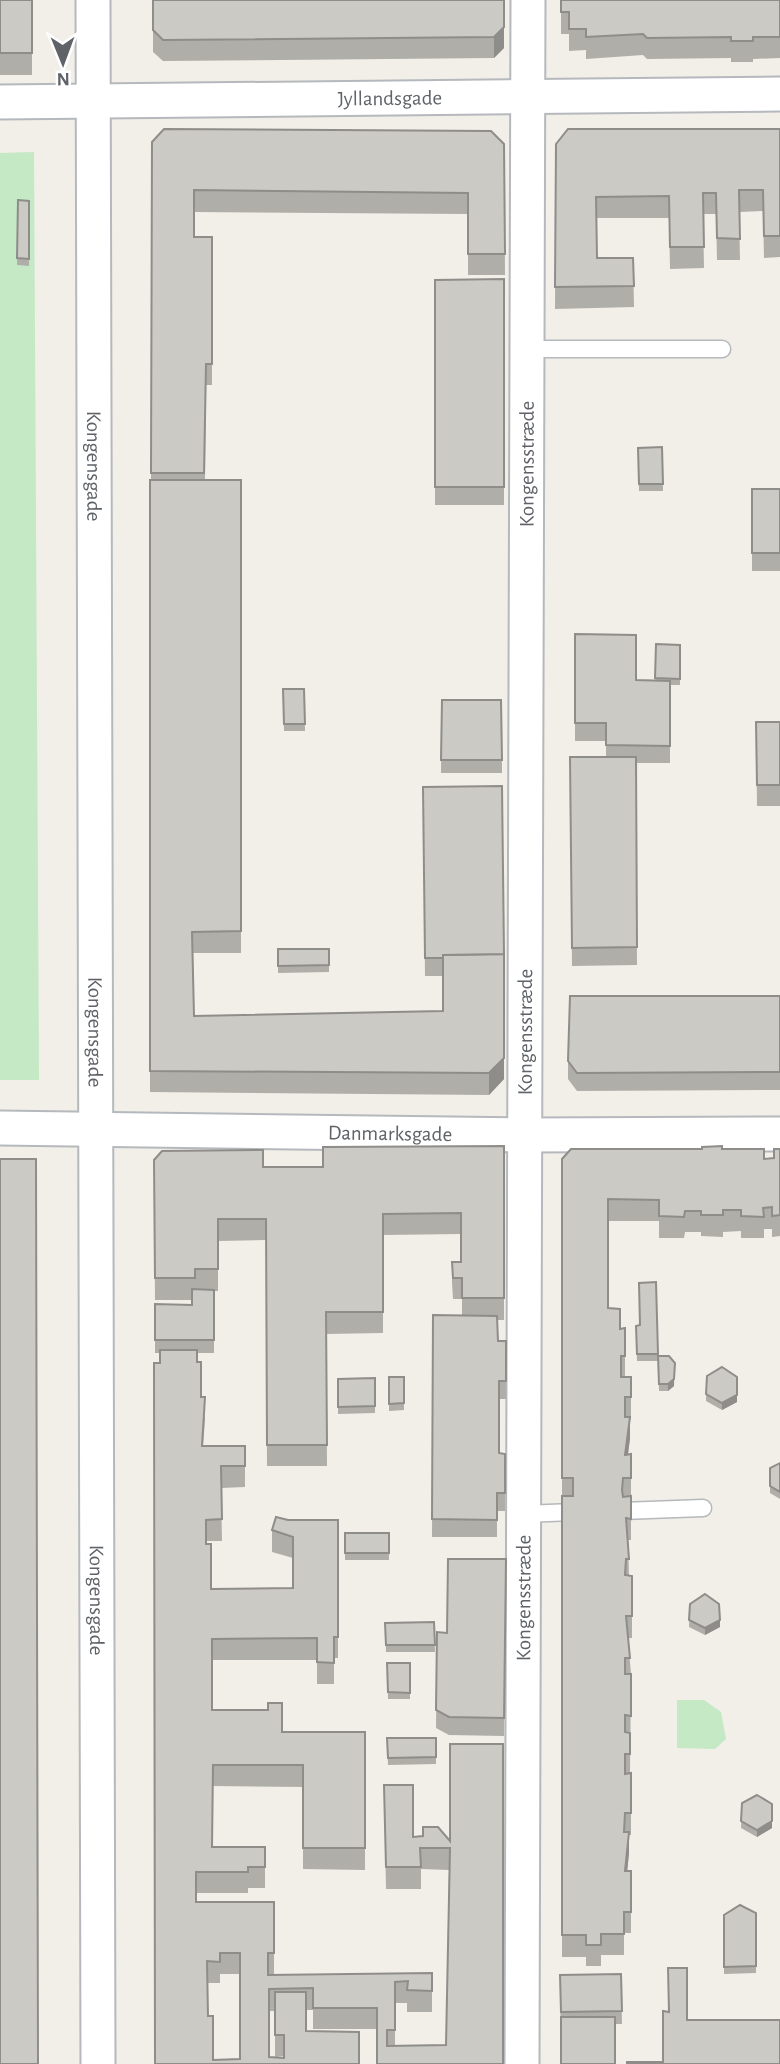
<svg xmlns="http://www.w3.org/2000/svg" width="780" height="2064" viewBox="0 0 780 2064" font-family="'Alegreya Sans',sans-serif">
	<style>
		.green { fill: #c5e8c5 }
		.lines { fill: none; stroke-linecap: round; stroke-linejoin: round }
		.lane-casing { stroke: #b5b8bc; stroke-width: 19 }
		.street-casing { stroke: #b5b8bc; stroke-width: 37 }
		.lane { stroke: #fff; stroke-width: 16 }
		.street { stroke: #fff; stroke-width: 33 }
		.wall { fill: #afaea9; fill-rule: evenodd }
		.shaded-wall { fill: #8f8d8a }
		.building { fill: #cccac5; stroke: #8f8d8a; stroke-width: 2; fill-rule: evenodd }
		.labels { text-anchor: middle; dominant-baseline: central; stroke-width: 5; stroke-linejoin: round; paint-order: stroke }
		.street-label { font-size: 21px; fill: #5f6368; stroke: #fff }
	</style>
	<rect width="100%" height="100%" fill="#f1efe8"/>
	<g class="green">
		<path d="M34 152 39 1080H0V153Z"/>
		<path d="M677 1700H704L721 1712 726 1739 715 1749 677 1748Z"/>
	</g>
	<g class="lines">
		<g class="lane-casing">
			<g id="lane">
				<path d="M527 349H722"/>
				<path d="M622 1511 703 1508"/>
				<path d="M524 1514 573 1512"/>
			</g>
		</g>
		<g class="street-casing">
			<g id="street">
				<path id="s1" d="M93 0 98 2064"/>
				<path id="s2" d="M0 102 780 94"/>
				<path id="s3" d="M0 1128 525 1135 780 1134"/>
				<path id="s4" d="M522 2064 528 0"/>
			</g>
		</g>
		<use href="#lane" class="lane"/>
		<use href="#street" class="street"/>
	</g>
	<g class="wall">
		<rect x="0" y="0" width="32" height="75"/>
		<path d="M153 0H504V48L494 58 163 61 153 52Z"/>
		<path d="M561 0H780V58L753 59V62H731V58L647 59 643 55 586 59V50L569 51V34H561Z"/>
		<path d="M780 129V257L764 258 763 211 739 212 740 260H717L716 214H703L704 268 670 269 669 218H596L597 258H633L634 307 555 309 556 144Z"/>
		<path d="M152 142 504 144 505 275H468V214L194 212V237H212V385H206L205 480H241V953H193L194 1016 443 1011V976H425L423 787 504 1079 489 1095 150 1092V480H151Z"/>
		<path d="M18 200 29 201V266L17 265Z"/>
		<path d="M504 279V505H435V280Z"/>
		<path d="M662 447 663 491H639L638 448Z"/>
		<rect x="752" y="489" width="28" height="82"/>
		<path d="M575 634 636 680 655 681 656 644 680 645V685H670V763H636L637 965 572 966 570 757H606V741H575Z"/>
		<path d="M283 689H304L305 731H284Z"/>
		<path d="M442 700H501L502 773H441Z"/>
		<path d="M756 722H780V806H757Z"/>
		<path d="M278 949H329V972L278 973Z"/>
		<path d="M780 996V1090L577 1091 568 1079V1061Z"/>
		<path d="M504 1146V1320H497L498 1341H506V1399H499V1453L505 1454V1511H497V1537H432L433 1315H462V1299H453L452 1283V1262H461V1234L383 1235V1333L326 1334 327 1466H267L266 1240 218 1241V1291H214V1353H197L201 1397 205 1419 203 1446H245V1487L221 1488 222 1541H206L211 1589 293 1588V1558L272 1552V1530L288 1520H338V1658H334V1684H317V1660H212V1710L282 1732H365V1870L303 1869V1787L213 1786 212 1847H265V1888H248V1893H196V1902H274V1975H268L432 1973V2012H407V2003H395V2046L446 2045 449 1870 421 1869V1889H386L384 1785 413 1837 450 1841 503 2064H377V2029H313V2010H306V2031L359 2064H155L160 1353H155V1304L192 1305V1300H155L154 1160 263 1167H323ZM220 1974H240V2059L213 2060 208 2016 207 1983H220ZM269 2011H275V2057L284 2056V2058L269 2057Z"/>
		<path d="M722 1149 764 1159 774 1158 780 1149V1236L772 1237V1229H764V1238H741V1231L723 1232V1237L701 1236V1232H685L684 1238H659V1221H608V1308L620 1329 625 1328V1377H631V1419H630V1438L628 1455 631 1454V1540H628L629 1575 632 1576V1638H628L631 1674 630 1773H631V1835H629V1853L627 1871H631V1933H624V1955H601V1966H586V1957H562V1159Z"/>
		<path d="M656 1282 658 1361H637L636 1326 640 1325Z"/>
		<path d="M658 1356 675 1363 674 1386 668 1391H659Z"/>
		<path d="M389 1377H404V1410L389 1411Z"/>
		<path d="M737 1377V1402L722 1410 706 1401V1394Z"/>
		<path d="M375 1378V1413L338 1414V1379Z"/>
		<path d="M780 1463V1499L770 1493V1468Z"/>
		<rect x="345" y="1533" width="44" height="27"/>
		<path d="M506 1559 504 1736 449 1735 436 1728 437 1632 447 1633Z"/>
		<path d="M690 1604 720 1627 705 1635 689 1627Z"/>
		<path d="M434 1622 435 1652H386L385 1623Z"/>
		<path d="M387 1663H410V1699H388Z"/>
		<path d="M387 1738H436V1764L388 1765Z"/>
		<path d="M742 1803 772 1804V1828L757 1837 741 1828Z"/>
		<path d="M756 1913V1973L724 1974V1915Z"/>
		<path d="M621 1974 622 2024H615L561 2064 560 1975Z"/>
	</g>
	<g class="shaded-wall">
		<path d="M504 27V48L494 58V37Z"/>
		<path d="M504 1058V1079L489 1095V1073Z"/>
		<path d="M674 1379V1386L668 1391V1384Z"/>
		<path d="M737 1395V1402L722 1410V1403Z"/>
		<path d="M630 1417V1438L625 1476V1455Z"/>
		<path d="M720 1620V1627L705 1635V1628Z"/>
		<path d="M772 1821V1828L757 1837V1830Z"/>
		<path d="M629 1832V1853L625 1893V1871Z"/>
	</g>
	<g class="building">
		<rect x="0" y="0" width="32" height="53"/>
		<path d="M153 0H504V27L494 37 163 40 153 30Z"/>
		<path d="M561 0H780V37H753V41H731V37L647 38 643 34 586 37V29H569V12H561Z"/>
		<path d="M164 129 491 131 504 144 505 254H468V193L194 190V237H212V364H206L204 473H151L152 142Z"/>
		<path d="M568 129H780V236H764L763 190H739L740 239 717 238 716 193H703L704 247H670L669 196 596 197 597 258H633L634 286 555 287 556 144Z"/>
		<path d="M18 200 29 201V259L17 258Z"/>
		<path d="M504 279V487H435V280Z"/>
		<path d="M662 447 663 484H639L638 448Z"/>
		<path d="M150 480H241V931L192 932 194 1016 443 1011V955L504 954V1058L489 1073 150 1071Z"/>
		<rect x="752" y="489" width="28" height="64"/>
		<path d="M575 634 636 635V680L670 681V746L606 745V723H575Z"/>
		<path d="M656 644 680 645V679L655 678Z"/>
		<path d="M283 689H304L305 724H284Z"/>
		<path d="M442 700H501L502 760H441Z"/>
		<path d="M756 722H780V785H757Z"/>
		<path d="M570 757H636L637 947 572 948Z"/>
		<path d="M502 786 504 954 443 955V958H425L423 787Z"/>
		<path d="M278 949H329V965L278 966Z"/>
		<path d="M570 996H780V1072L577 1073 568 1061Z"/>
		<path d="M504 1146V1298H462V1278H453L452 1262H461V1213L383 1214V1312H326L327 1445H267L266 1219H218V1269H195V1278H155L154 1160 162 1151 263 1150V1167H323V1147Z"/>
		<path d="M722 1146V1149H764V1159L774 1158V1149H780V1215L772 1216V1207L763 1208 764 1217 741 1216V1210H723V1215H701V1211H685L684 1217 659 1216V1200L608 1199V1308L620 1309V1329L625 1328V1356H621V1377H631V1397H625V1417H630L625 1455 631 1454V1478H623L622 1490 623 1497 631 1496V1519L626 1518 629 1559H626L625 1575 632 1576V1616H626L630 1658H625V1674H631V1716L625 1715V1732L630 1733V1754H625V1774L631 1773V1813H625L624 1832H629L625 1871H631V1912H624V1934H601V1945H586V1935H562V1496H573V1478H562V1159L571 1149H702V1147Z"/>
		<path d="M0 1159H36L38 2064H0Z"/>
		<path d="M656 1282 658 1354H637L636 1326 640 1325 639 1283Z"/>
		<path d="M192 1289 214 1290V1340H155V1304L192 1305Z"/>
		<path d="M433 1315 497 1316 498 1341H506V1381H499V1453L505 1454V1493H497V1520L432 1519Z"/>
		<path d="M160 1350H197V1362H201V1397H205L202 1446H245V1466H221L222 1519 206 1520V1544H211V1589L293 1588V1537L272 1530 276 1517 288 1520H338V1637H334V1663L317 1662V1638L212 1639V1710H268V1703H282V1732H365V1848H303V1765H213L212 1847H265V1867H248V1872H196V1902H274V1953H268V1975L432 1973V1991L407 1990 408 1981 395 1982V2030H387V2046L446 2045 450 1848H420L421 1867H386L384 1785H413V1837L423 1836V1827H438L450 1841V1744H503V2064H377V2008H313V1988L269 1989V2057L284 2058V2035H275V1992H306V2031L359 2032V2064H155L154 1363H160ZM220 1953H240V2059L213 2060V2016H208L207 1961 220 1962Z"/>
		<path d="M658 1356H669L675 1363 674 1379 668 1384H659Z"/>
		<path d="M722 1367 737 1377V1395L722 1403 706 1394 707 1376Z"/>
		<path d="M389 1377H404V1403L389 1404Z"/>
		<path d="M375 1378V1406L338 1407V1379Z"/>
		<path d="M780 1463V1492L770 1486V1468Z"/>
		<rect x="345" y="1533" width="44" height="20"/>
		<path d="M448 1559H506L504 1718 449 1717 436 1710 437 1632 447 1633Z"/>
		<path d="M705 1594 719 1604 720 1620 705 1628 689 1620 690 1604Z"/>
		<path d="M434 1622 435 1645H386L385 1623Z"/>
		<path d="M387 1663H410V1693L388 1692Z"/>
		<path d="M387 1738H436V1757L388 1758Z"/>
		<path d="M757 1795 772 1804V1821L757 1830 741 1821 742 1803Z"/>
		<path d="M740 1905 756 1913V1966L724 1967V1915Z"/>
		<path d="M668 1968H687V2020H780V2064H627V2062H663V2011L669 2012Z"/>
		<path d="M621 1974 622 2011 561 2012 560 1975Z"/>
		<rect x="561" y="2017" width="54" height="47"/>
	</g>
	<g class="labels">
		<g class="street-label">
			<text stroke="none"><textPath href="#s2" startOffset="390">Jyllandsgade</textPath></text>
			<text stroke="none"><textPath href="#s1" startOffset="466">Kongensgade</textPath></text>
			<text stroke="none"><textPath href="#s4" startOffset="1600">Kongensstræde</textPath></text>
			<text stroke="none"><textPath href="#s1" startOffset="1032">Kongensgade</textPath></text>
			<text stroke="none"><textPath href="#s4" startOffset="1032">Kongensstræde</textPath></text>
			<text stroke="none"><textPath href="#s3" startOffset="390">Danmarksgade</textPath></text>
			<text stroke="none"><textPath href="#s1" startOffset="1600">Kongensgade</textPath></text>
			<text stroke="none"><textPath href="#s4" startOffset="466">Kongensstræde</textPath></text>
		</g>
	</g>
	<g transform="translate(63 63) rotate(179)" stroke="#ffffff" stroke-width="5" paint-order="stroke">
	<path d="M0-5L12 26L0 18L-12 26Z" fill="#5f6368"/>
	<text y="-10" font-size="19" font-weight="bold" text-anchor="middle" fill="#5f6368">N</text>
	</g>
</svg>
